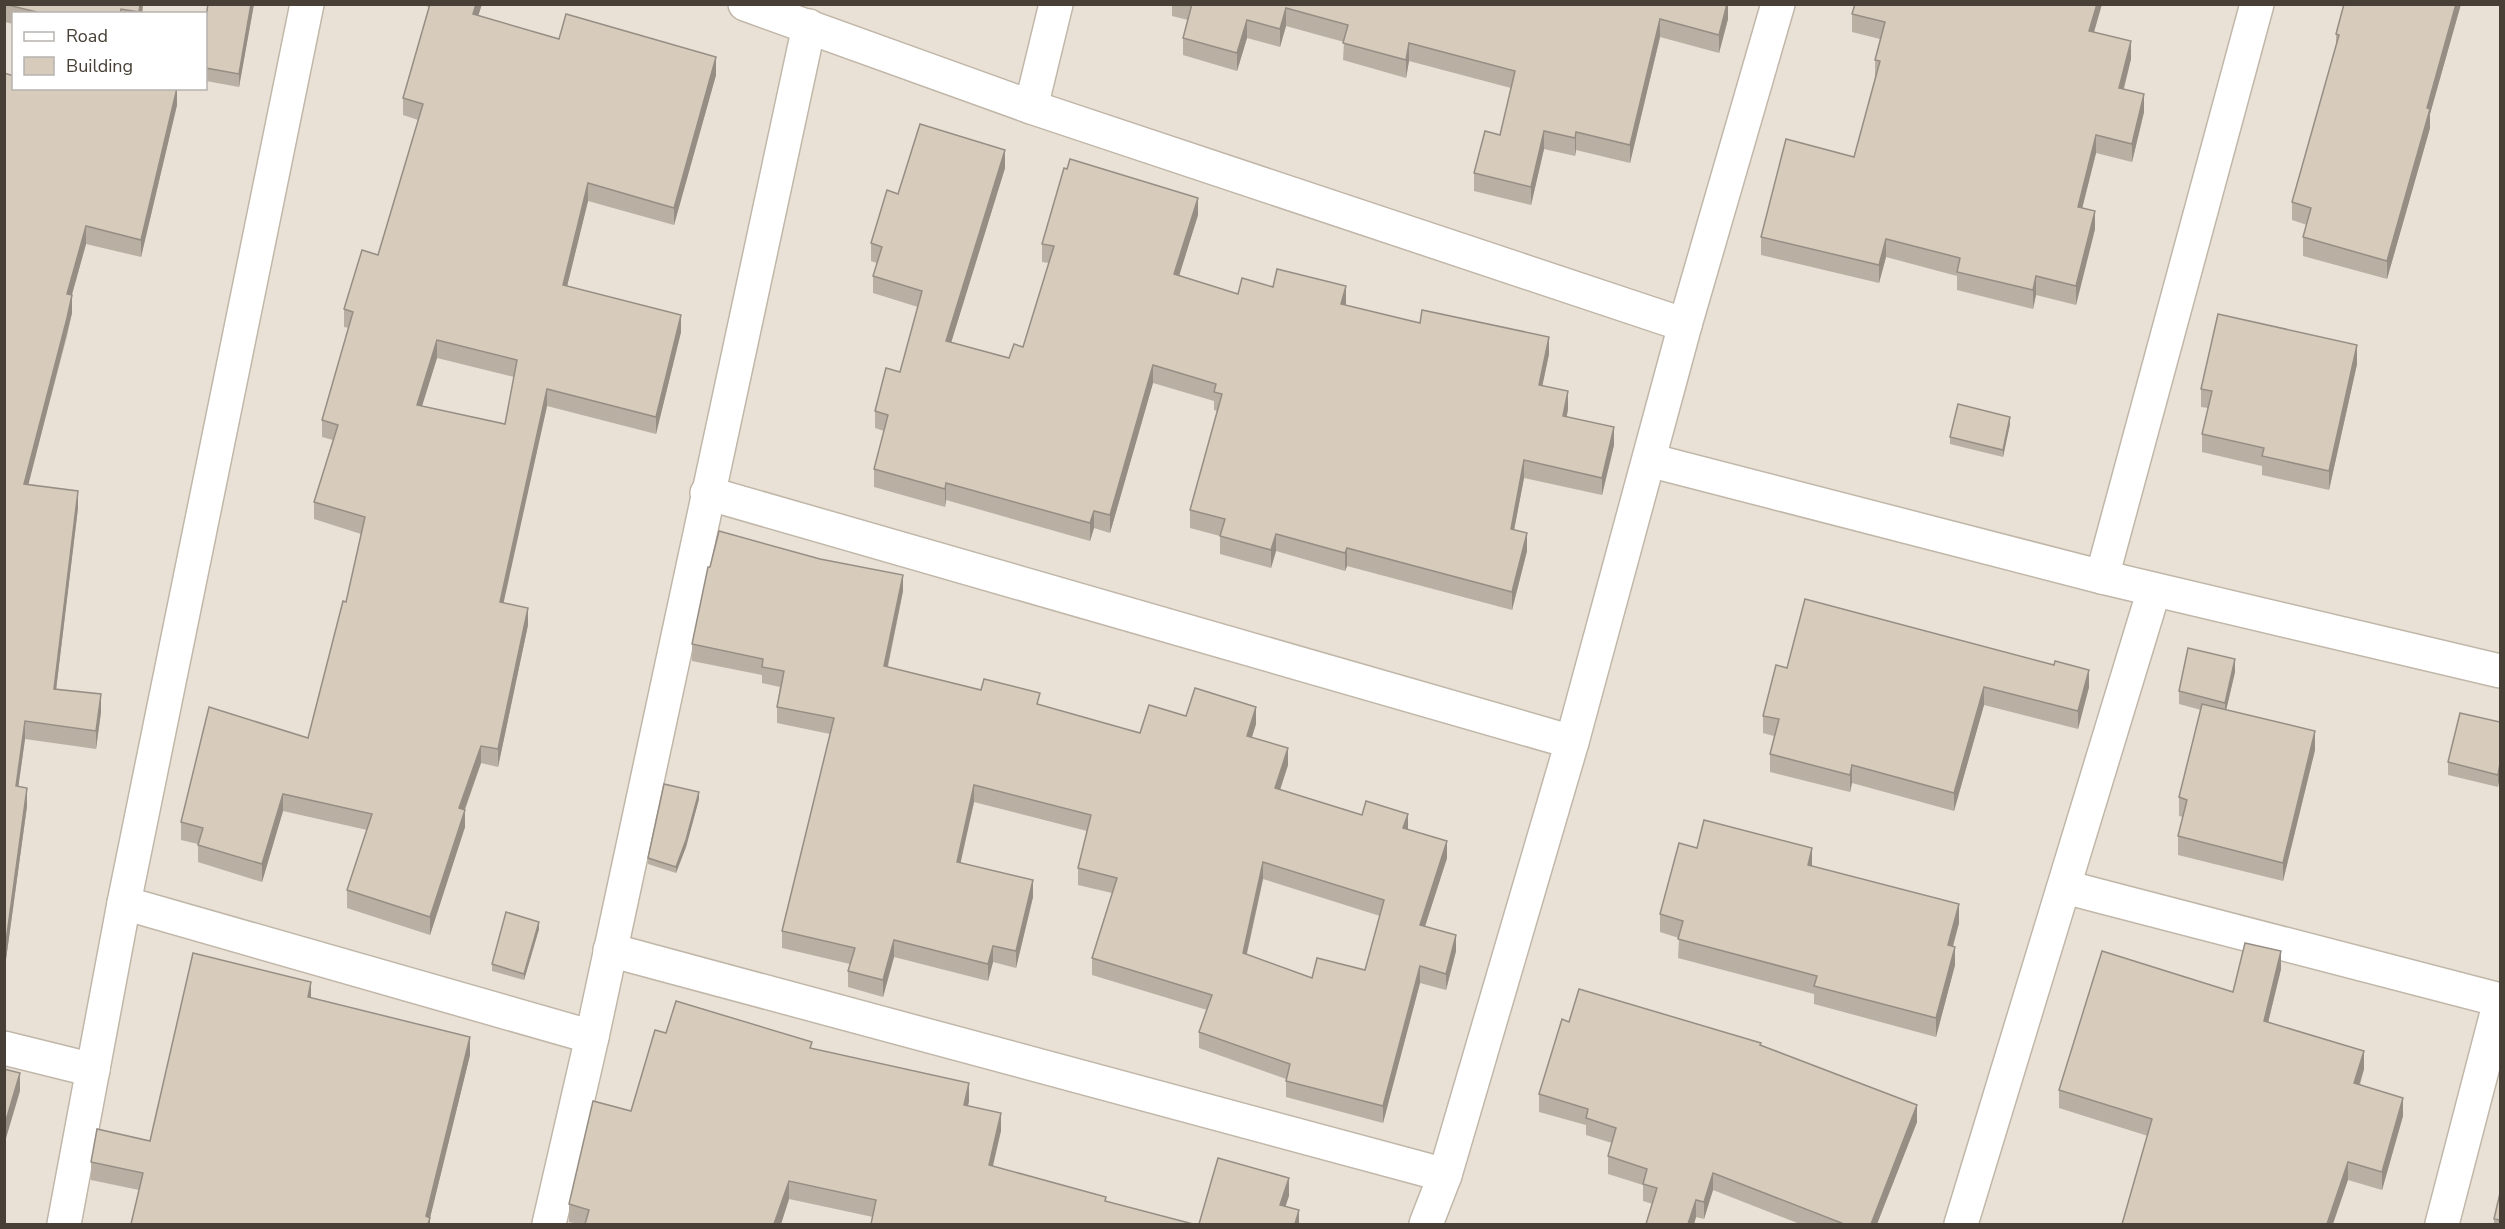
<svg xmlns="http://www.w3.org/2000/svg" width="2505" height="1229" viewBox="0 0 2505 1229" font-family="'Nunito Sans',sans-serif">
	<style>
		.residential { fill: #e9e1d5; fill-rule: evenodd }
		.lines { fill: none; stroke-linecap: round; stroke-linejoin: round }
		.street-casing { stroke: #c1b7a9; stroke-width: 36 }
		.street { stroke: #fff; stroke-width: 33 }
		.wall { fill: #b9afa2; fill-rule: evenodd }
		.shaded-wall { fill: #968e84 }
		.building { fill: #d7cbbc; stroke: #968e84; stroke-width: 1.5; fill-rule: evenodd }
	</style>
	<rect width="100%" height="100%" fill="#f5f0e8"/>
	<path class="residential" d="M5 5H2500V1224H5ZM14 14H206V88H14Z"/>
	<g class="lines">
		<g class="street-casing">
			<g id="street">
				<path d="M745 4 1031 107 1685 325"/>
				<path d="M1031 107 1056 4"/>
				<path d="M1649 460 2102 577 2500 671"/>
				<path d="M707 493 1572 742"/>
				<path d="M2102 577 2257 4"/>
				<path d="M2065 887 2500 1000"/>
				<path d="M124 903 592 1037"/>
				<path d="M610 950 1445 1175"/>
				<path d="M4 1048 93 1070"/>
				<path d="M64 1224 124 903 307 4"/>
				<path d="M549 1224 592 1037 809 26"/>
				<path d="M1426 1224 1445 1175 1572 742 1685 325 1778 4"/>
				<path d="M1961 1224 2154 590"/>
				<path d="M2442 1224 2500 1001"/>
			</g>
		</g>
		<use href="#street" class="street"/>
	</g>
	<g class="wall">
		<path d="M4 4H143L142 14H14V24L4 22Z"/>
		<path d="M208 4H254L239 87 206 81V17Z"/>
		<path d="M420 4H482L478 16 559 39 716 75 674 225 588 201 567 286 681 332 656 434 547 406 503 602 528 625 498 767 481 763 465 810V827L430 935 347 908V890L367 830 283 811 262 882 198 862V844L181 840V822L308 738 346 602 361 534 314 519V502L333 440 322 437V420L349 328 344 327V309L378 255 418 120 403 115V98L429 7ZM437 358 514 377 505 424 422 406Z"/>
		<path d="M1172 4H1728V19L1719 53 1660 37 1630 163 1576 150 1575 156 1544 149 1531 205 1474 191V173L1500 135 1511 88 1409 61 1406 78 1343 60 1344 42 1286 26 1280 47 1247 38 1237 71 1183 55V38L1188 20 1172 16Z"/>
		<path d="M1855 4H2102L2094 32 2131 59 2124 89 2144 112 2132 162 2096 153 2082 208 2095 229 2076 305 2036 295 2033 309 1957 290V276L1886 257 1879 283 1761 255V237L1854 157 1875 79V60L1880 39 1852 32V14Z"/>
		<path d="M2344 4H2461L2430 114V128L2387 279 2303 256V237L2307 225 2292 220V202L2336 46V34Z"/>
		<path d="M14 88 177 105 141 257 86 244 72 295V313L67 336 28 484 78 508 56 689 101 712 96 749 25 739 18 787 27 806 4 974Z"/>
		<path d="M1005 168 951 343 1009 358 1023 347 1049 263 1042 262V244L1198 215 1179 276 1238 294 1345 305 1549 354 1542 386 1568 409 1567 416 1614 445 1602 495 1524 478 1514 530 1527 551 1512 610 1347 566 1345 571 1276 551 1271 568 1220 554V536L1190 528V510L1217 411 1214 410V401L1153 383 1110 533 1094 528 1090 541 946 500 945 507 874 487V469L884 431 875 428V411L900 372 918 307 873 293V276L877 263 871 261V243L898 194Z"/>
		<path d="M2357 364 2329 490 2262 475V466L2202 452V434L2208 408 2201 407V389Z"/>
		<path d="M2010 424 2003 457 1950 444V437Z"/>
		<path d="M903 591 888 667 1040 705 1140 733 1186 716 1256 724 1252 737 1288 765 1280 790 1408 829 1447 858 1425 926 1456 951 1446 990 1420 983 1383 1123 1286 1097V1079L1199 1048V1032L1207 1010 1092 975V958L1112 893 1078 885V868L1087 831 974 802 960 863 1033 897 1016 968 993 962 988 981 894 957 883 997 848 987V971L850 964 782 948V931L830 734 777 723V707L780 687 762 683V675L692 661V644ZM1263 879 1380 916 1365 970 1312 978 1247 954Z"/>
		<path d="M1787 668 2089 687 2078 729 1984 705 1954 811 1852 783 1850 792 1770 772V754L1774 736 1763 733V716Z"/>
		<path d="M2235 672 2226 710 2315 750 2283 881 2178 855V836L2183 817 2179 816V797L2201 710 2179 704V691Z"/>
		<path d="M2500 722 2498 787 2448 775V762Z"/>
		<path d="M699 799 686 847 676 873 648 864V858Z"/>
		<path d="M1697 848 1812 866 1959 923 1953 947 1955 965 1936 1037 1814 1004V994L1678 958 1679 938 1660 932V914Z"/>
		<path d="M539 929 524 980 492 971V964Z"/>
		<path d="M2281 969 2268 1023 2364 1069 2360 1085 2403 1116 2382 1190 2348 1180 2148 1136 2059 1108V1090L2233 992Z"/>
		<path d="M311 998 470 1055 430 1218V1224L139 1190 91 1180V1162L150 1141Z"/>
		<path d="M1569 1022 1761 1045 1917 1122 1877 1224H1800L1713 1190 1704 1219 1696 1217 1694 1224H1646L1653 1204 1643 1201V1185L1608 1174V1156L1612 1143 1586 1135V1125L1539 1112V1094Z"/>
		<path d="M666 1033 812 1048 969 1101 968 1106 1001 1131 873 1217 789 1199 781 1224H578L569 1222V1204L631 1111Z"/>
		<path d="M2500 1193V1224H2494V1219Z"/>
	</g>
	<g class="shaded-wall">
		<path d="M140 4H143L142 14H139Z"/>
		<path d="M251 4H254L239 87V74Z"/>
		<path d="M476 4H482L473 32V14Z"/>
		<path d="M1727 4H1728V19L1719 53V35Z"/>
		<path d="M2097 4H2102L2089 49V31Z"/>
		<path d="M2456 4H2461L2430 114V128L2387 279V261L2427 108Z"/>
		<path d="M1286 8V26L1280 47V29Z"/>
		<path d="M1660 19V37L1630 163V145Z"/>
		<path d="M1247 20V38L1237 71V53Z"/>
		<path d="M2131 41V59L2119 106V88Z"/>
		<path d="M1409 43V61L1406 78V60Z"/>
		<path d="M716 57V75L674 225V208Z"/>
		<path d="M177 88V105L141 257V240Z"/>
		<path d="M2144 94V112L2132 162V144Z"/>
		<path d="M1544 131V149L1531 205V187Z"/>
		<path d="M1576 132V150L1575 156V138Z"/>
		<path d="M2096 135V153L2078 225V207Z"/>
		<path d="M1005 150V168L946 359V341Z"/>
		<path d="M588 183V201L563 303V285Z"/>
		<path d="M1198 198V215L1174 292V274Z"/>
		<path d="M2095 211V229L2076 305V286Z"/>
		<path d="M86 226V244L67 312V294Z"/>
		<path d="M1886 239V257L1879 283V265Z"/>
		<path d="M2036 276V295L2033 309V290Z"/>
		<path d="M1346 286V304L1341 321V304Z"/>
		<path d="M72 295V313L24 502V484Z"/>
		<path d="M681 315V332L656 434V417Z"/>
		<path d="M1549 337V354L1539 402V385Z"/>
		<path d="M437 340V358L417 422V405Z"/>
		<path d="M2357 345V364L2329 490V471Z"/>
		<path d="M1153 365V383L1110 533V515Z"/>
		<path d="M547 389V406L500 619V602Z"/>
		<path d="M1568 391V409L1563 433V416Z"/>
		<path d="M2010 417V424L2003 457V450Z"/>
		<path d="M1614 427V445L1602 495V478Z"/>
		<path d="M1524 460V478L1511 546V529Z"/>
		<path d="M946 483V500L945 507V489Z"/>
		<path d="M78 491V508L54 707V689Z"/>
		<path d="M1094 511V528L1090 541V523Z"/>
		<path d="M1527 533V551L1512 610V592Z"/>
		<path d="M1276 534V551L1271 568V550Z"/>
		<path d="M1347 548V566L1345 571V553Z"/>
		<path d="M903 575V591L884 683V666Z"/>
		<path d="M528 608V625L498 767V749Z"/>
		<path d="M2235 659V672L2225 715V703Z"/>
		<path d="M2089 670V687L2078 729V711Z"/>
		<path d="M1984 687V705L1954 811V793Z"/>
		<path d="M101 694V712L96 749V731Z"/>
		<path d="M1256 707V724L1247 752V736Z"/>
		<path d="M25 721V739L16 804V786Z"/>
		<path d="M2315 731V750L2283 881V863Z"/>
		<path d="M481 746V763L459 825V808Z"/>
		<path d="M1288 748V765L1275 805V788Z"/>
		<path d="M2500 763V776L2498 787V775Z"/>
		<path d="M1852 765V783L1850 792V775Z"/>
		<path d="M974 785V802L957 879V862Z"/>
		<path d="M27 788V806L4 974V956Z"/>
		<path d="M699 792V799L686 847 676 873V867Z"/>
		<path d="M283 794V811L262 882V864Z"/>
		<path d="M465 810V827L430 935V917Z"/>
		<path d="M1408 814V831L1403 828Z"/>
		<path d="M1447 841V858L1420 942V925Z"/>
		<path d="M1812 848V867L1808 865Z"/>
		<path d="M1263 862V879L1243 970V953Z"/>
		<path d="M1033 880V897L1016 968V951Z"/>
		<path d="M1959 904V923L1948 963V945Z"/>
		<path d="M539 922V929L524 980V974Z"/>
		<path d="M1456 935V951L1446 990V974Z"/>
		<path d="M894 940V957L883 997V980Z"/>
		<path d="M993 946V962L988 981V964Z"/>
		<path d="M1955 947V965L1936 1037V1018Z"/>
		<path d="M2281 951V969L2264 1039V1021Z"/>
		<path d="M1420 966V983L1383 1123V1106Z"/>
		<path d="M311 982V999L308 997Z"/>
		<path d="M470 1037V1055L430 1218V1224H426V1216Z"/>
		<path d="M2364 1051V1069L2354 1101V1083Z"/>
		<path d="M20 1073V1091L4 1145V1127Z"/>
		<path d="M969 1083V1101L964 1123V1105Z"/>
		<path d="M2403 1098V1116L2382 1190V1172Z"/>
		<path d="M1917 1105V1122L1877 1224H1871Z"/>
		<path d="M1001 1113V1131L989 1183V1165Z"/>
		<path d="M2348 1162V1180L2333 1224H2327Z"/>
		<path d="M1713 1173V1190L1704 1219V1202Z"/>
		<path d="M1289 1178V1196L1280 1223V1205Z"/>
		<path d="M789 1181V1199L781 1224H774Z"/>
		<path d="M1696 1200V1217L1694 1224H1688Z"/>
		<path d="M1299 1210V1224H1295Z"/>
	</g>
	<g class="building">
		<path d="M4 4H140L139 12 121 9 120 14H37V12Z"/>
		<path d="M208 4H251L239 74 206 68V17Z"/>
		<path d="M430 4H476L473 14 559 39 566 14 716 57 674 208 588 183 563 285 681 315 656 417 547 389 500 602 528 608 498 749 481 746 459 808 465 810 430 917 347 890 372 814 283 794 262 864 198 845 203 828 181 822 209 707 308 738 343 601 346 602 365 517 314 502 338 425 322 420 353 312 344 309 362 250 378 255 423 104 403 98ZM437 340 517 360 505 424 417 405Z"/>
		<path d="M1192 4H1727L1719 35 1660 19 1630 145 1576 132 1575 138 1544 131 1531 187 1474 173 1485 131 1500 135 1515 71 1409 43 1406 60 1343 43 1348 25 1286 8 1280 29 1247 20 1237 53 1183 38Z"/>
		<path d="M1855 4H2097L2089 31 2131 41 2119 88 2144 94 2132 144 2096 135 2078 207 2095 211 2076 286 2036 276 2033 290 1957 272 1960 258 1886 239 1879 265 1761 237 1786 139 1854 157 1880 61 1875 60 1885 22 1852 14Z"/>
		<path d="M2344 4H2456L2427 108 2430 109 2387 261 2303 237 2311 208 2292 202 2339 35 2336 34Z"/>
		<path d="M4 73 14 76V88H177L141 240 86 226 67 294 72 295 67 318 24 484 78 491 54 689 101 694 96 731 25 721 16 786 27 788 4 956Z"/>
		<path d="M920 124 1005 150 946 341 1009 358 1014 344 1023 347 1054 246 1042 244 1064 168 1067 169 1070 159 1198 198 1174 274 1238 294 1242 278 1273 287 1277 269 1346 286 1341 304 1420 323 1422 310 1549 337 1539 385 1568 391 1563 416 1614 427 1602 478 1524 460 1511 529 1527 533 1512 592 1347 548 1345 553 1276 534 1271 550 1220 536 1225 519 1190 510 1222 394 1214 392 1216 384 1153 365 1110 515 1094 511 1090 523 946 483 945 489 874 469 888 415 875 411 886 368 900 372 922 291 873 276 882 247 871 243 887 190 898 194Z"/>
		<path d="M2218 314 2357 345 2329 471 2262 456 2264 448 2202 434 2212 391 2201 389Z"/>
		<path d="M1958 404 2010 417 2003 450 1950 437Z"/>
		<path d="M719 531 820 559 903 575 884 666 981 690 984 679 1040 693 1037 704 1140 733 1149 705 1186 716 1195 688 1256 707 1247 736 1288 748 1275 788 1362 815 1366 801 1408 814 1403 828 1447 841 1420 925 1456 935 1446 974 1420 966 1383 1106 1286 1081 1290 1064 1199 1032 1212 995 1092 958 1117 878 1078 868 1091 815 974 785 957 862 1033 880 1016 951 993 946 988 964 894 940 883 980 848 971 855 948 782 931 834 718 777 707 784 671 762 667 763 659 692 644 708 567H710ZM1263 862 1384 900 1365 970 1317 958 1312 978 1243 953Z"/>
		<path d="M1805 599 2054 665 2055 661 2089 670 2078 711 1984 687 1954 793 1852 765 1850 775 1770 754 1779 719 1763 716 1776 665 1787 668Z"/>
		<path d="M2188 648 2235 659 2225 703 2179 691Z"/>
		<path d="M2202 704 2315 731 2283 863 2178 836 2187 800 2179 797Z"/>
		<path d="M2460 713 2500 722V763L2498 775 2448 762Z"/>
		<path d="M664 784 699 792 686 840 676 867 648 858Z"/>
		<path d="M1704 820 1812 848 1808 865 1959 904 1948 945 1955 947 1936 1018 1814 986 1817 976 1678 939 1683 921 1660 914 1679 843 1697 848Z"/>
		<path d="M506 912 539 922 524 974 492 964Z"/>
		<path d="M2245 943 2281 951 2264 1021 2364 1051 2354 1083 2403 1098 2382 1172 2348 1162 2327 1224H2122L2152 1119 2059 1090 2102 951 2233 992Z"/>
		<path d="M193 953 311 982 308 997 470 1037 426 1216 430 1218 428 1224H131L143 1173 91 1162 97 1129 150 1141Z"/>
		<path d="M1579 989 1761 1043 1760 1045 1917 1105 1871 1224H1844L1713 1173 1704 1202 1696 1200 1688 1224H1646L1657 1188 1643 1184 1647 1169 1608 1156 1616 1128 1586 1118 1588 1109 1539 1094 1562 1019 1569 1022Z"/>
		<path d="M676 1001 812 1042 810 1048 969 1083 964 1105 1001 1113 989 1165 1106 1197 1105 1201 1193 1224H871L876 1200 789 1181 774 1224H585L589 1210 569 1204 593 1101 631 1111 655 1030 666 1033Z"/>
		<path d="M4 1069 20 1073 4 1127Z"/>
		<path d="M1218 1158 1289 1178 1280 1205 1299 1210 1295 1224H1199Z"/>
		<path d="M2500 1193V1220L2494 1219Z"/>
	</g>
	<rect width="2505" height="1229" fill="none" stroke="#484036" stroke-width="12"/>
	<rect x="12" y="12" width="195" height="78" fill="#ffffff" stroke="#b6b3af" stroke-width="1.5"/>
	<rect x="24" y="32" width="30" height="9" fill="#ffffff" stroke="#b6b3af" stroke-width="1.5"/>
	<text x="66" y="42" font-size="18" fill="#484036">Road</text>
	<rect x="24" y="57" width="30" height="18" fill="#d7cbbc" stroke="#b6b3af" stroke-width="1.5"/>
	<text x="66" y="72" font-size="18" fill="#484036">Building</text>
</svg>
